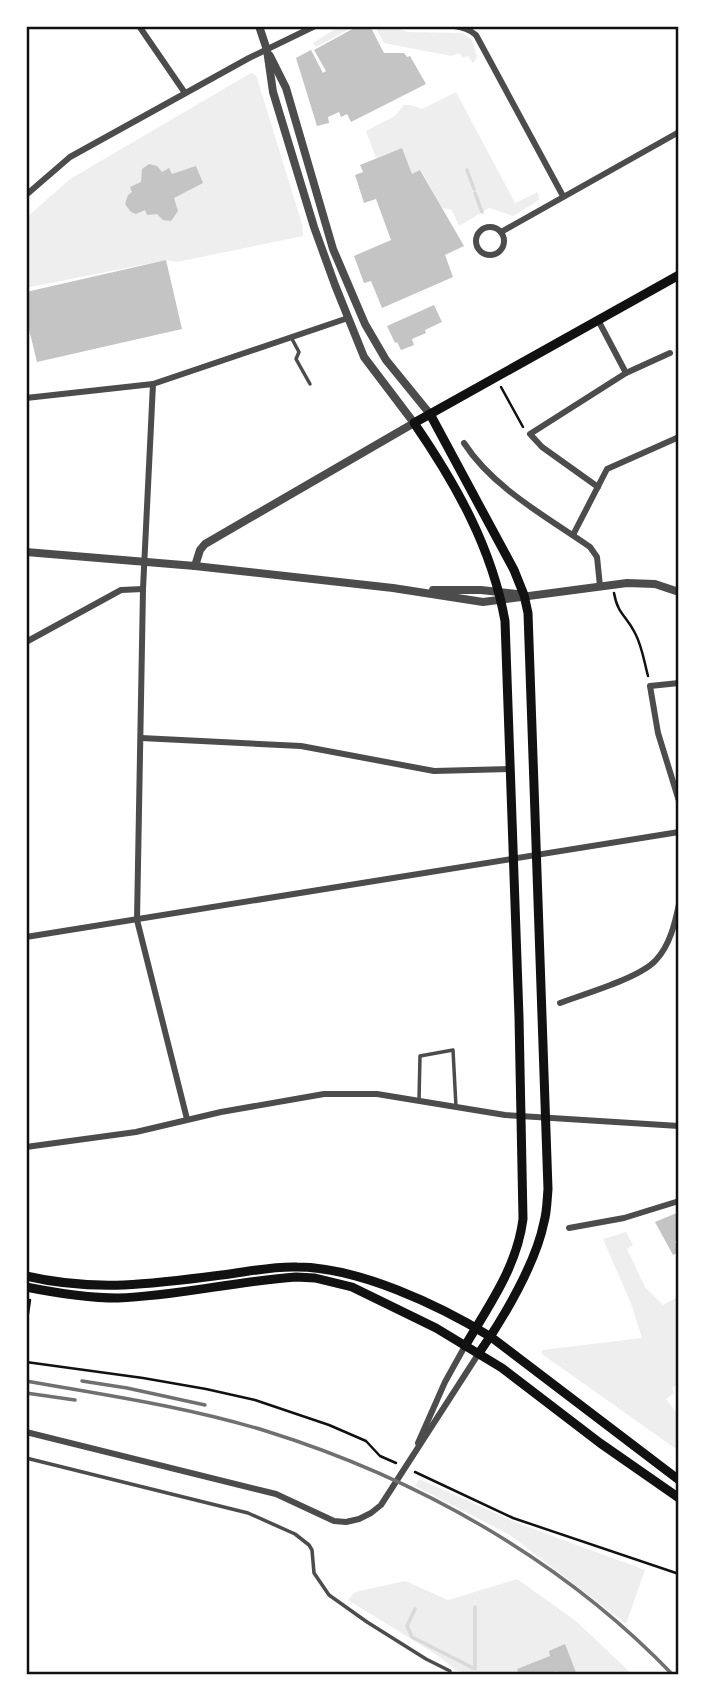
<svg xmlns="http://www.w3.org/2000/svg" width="705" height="1701" viewBox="0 0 705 1701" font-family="'Space Grotesk',sans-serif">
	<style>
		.green { fill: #eee }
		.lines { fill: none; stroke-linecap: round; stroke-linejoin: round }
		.stream { stroke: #d9d9d9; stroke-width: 3.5 }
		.building { fill: #c4c4c4 }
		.path { stroke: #111; stroke-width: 2.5 }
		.service { stroke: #4c4c4c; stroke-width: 3.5 }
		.minor { stroke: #4c4c4c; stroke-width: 6 }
		.tertiary { stroke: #4c4c4c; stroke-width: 8 }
		.secondary { stroke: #111; stroke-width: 9 }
		.rail { stroke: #707070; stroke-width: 3.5 }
		.neatline { fill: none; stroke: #111; stroke-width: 2.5 }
	</style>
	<rect width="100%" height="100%" fill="#fff"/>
	<g class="green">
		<path d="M340 26H355L316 47 313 43Z"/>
		<path d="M375 26H392L408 32 463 33 472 40 477 57 473 63 468 56 463 58 459 53 451 56 384 43Z"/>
		<path d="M251 73 256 75 302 224 303 236 177 262 166 260 26 288V218L70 179Z"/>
		<path d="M456 92 515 203 538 192 539 200 513 216 489 208 459 226 452 210 442 208 421 170 412 174 402 148 376 158 366 131 395 116 404 105H411L422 109Z"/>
		<path d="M626 1232 633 1245 627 1249 645 1287 663 1305 679 1296V1383L672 1388 674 1393 666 1399 679 1416V1451L542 1354V1350L642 1338 632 1306 603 1239Z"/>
		<path d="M419 1479 517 1523 645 1570 626 1624 510 1535 415 1486Z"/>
		<path d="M517 1579 576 1621 633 1675H471L456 1670 437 1655 348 1600 355 1592 405 1581 448 1600Z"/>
	</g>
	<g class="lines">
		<g class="stream">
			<path d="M467 170 474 189"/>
			<path d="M475 193 482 212"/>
			<path d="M415 1609 407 1626 412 1637 475 1669V1607"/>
		</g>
	</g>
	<g class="building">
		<path d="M358 26H370L384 53H404L407 57 410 56 426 84 351 122 347 114 341 117 339 112 328 117 329 123 317 126 296 58 311 50 323 73 326 71 314 50Z"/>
		<path d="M402 148 412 174 420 170 464 246 445 255 453 277 382 308 371 281 364 283 354 256 391 240 376 199 364 203 355 175 363 172 360 165Z"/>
		<path d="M149 164 157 166 162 172 169 168 172 174 196 166 203 183 174 198 178 211 171 221 163 220 157 214 147 215 145 210 136 214 131 212 125 204 128 195 132 192 130 187 141 182 142 169Z"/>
		<path d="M166 260 182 329 37 362 26 317V292Z"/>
		<path d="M434 305 442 322 425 330 426 333 412 339 414 345 401 350 397 342 395 343 387 326Z"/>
		<path d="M679 1212V1240L675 1241 679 1252 673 1255 655 1222Z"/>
		<path d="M565 1644 577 1675H558L557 1671 548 1675H519L517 1669 550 1656 549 1651Z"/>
	</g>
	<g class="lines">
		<g class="path">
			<path d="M501 387 523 427"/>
			<path d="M614 593C618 615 626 615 635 633 642 646 644 661 648 676"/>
			<path d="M26 1327 30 1300"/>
			<path d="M26 1362 143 1378 206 1389 255 1400 329 1425 366 1441 380 1456 396 1463"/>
			<path d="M415 1472 513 1518 679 1574"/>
		</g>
		<g class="service">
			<path d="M292 339 299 352 296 359 310 384"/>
			<path d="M419 1100 420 1056 453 1050 456 1107"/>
			<path d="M26 1458 248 1513 295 1534 309 1545 312 1550 314 1573 329 1595 367 1622 426 1659 450 1671V1675"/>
		</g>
		<g class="minor">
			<path d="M139 26 185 93"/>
			<path d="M408 26C430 27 459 20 476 35L563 196"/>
			<path d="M26 195 70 157 249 58 315 26"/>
			<circle cx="490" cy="241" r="14"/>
			<path d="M501 232 679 132"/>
			<path d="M598 320 626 373"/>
			<path d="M153 384 143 589 137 920 187 1119"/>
			<path d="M26 398 153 384 348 318"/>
			<path d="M464 443C493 488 547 517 590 547L597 557 600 586"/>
			<path d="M598 487 542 447 530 434 626 373 670 353"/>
			<path d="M573 535 607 469 679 437"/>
			<path d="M26 642 121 590 143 589"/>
			<path d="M679 683 650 686 658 733 679 801"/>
			<path d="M141 738 301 746 434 771 511 769"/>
			<path d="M26 937 679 832"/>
			<path d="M560 1003C584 994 640 978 656 960 670 945 675 923 679 904"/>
			<path d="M26 1147 136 1132 221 1112 324 1094H377L505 1115 679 1126"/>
			<path d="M569 1228 624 1218 679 1201"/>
			<path d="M26 1432 276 1494 334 1521 346 1522 359 1519 371 1513 381 1505 479 1353"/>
			<path d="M418 1443 445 1382 465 1346"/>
		</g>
		<g class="tertiary">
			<path d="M270 56 286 88 333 249 365 324 386 360 430 414"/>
			<path d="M26 552 195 566 393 588 483 602 627 583 655 584 679 592"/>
			<path d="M195 566 200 550 205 544 414 423 364 357 335 285 314 227 273 92 267 50 259 26"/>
			<path d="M433 590H481L517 594"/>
		</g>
		<g class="secondary">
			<path d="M430 414 514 570 524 595 528 613 548 1189C547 1200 547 1212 544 1222 536 1263 503 1319 479 1353"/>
			<path d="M26 1276C94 1292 154 1284 222 1275 247 1272 272 1266 297 1267 358 1267 439 1305 491 1337L679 1480"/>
			<path d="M26 1287C56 1293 87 1298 118 1298 178 1296 236 1281 296 1277L315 1278 352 1287 436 1328 502 1368 600 1443 679 1498"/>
			<path d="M465 1346C489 1305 517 1267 523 1219L519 1017 505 621C492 548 456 484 414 423L679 275"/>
		</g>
		<g class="rail">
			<path d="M26 1381C106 1395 188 1407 266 1431 417 1478 563 1560 673 1675"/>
			<path d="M82 1381 127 1388 205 1405"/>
			<path d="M26 1393 75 1400"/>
		</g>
	</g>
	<rect width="705" height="1701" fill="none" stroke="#ffffff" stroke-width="56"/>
	<rect x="28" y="28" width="649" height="1645" class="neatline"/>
</svg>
